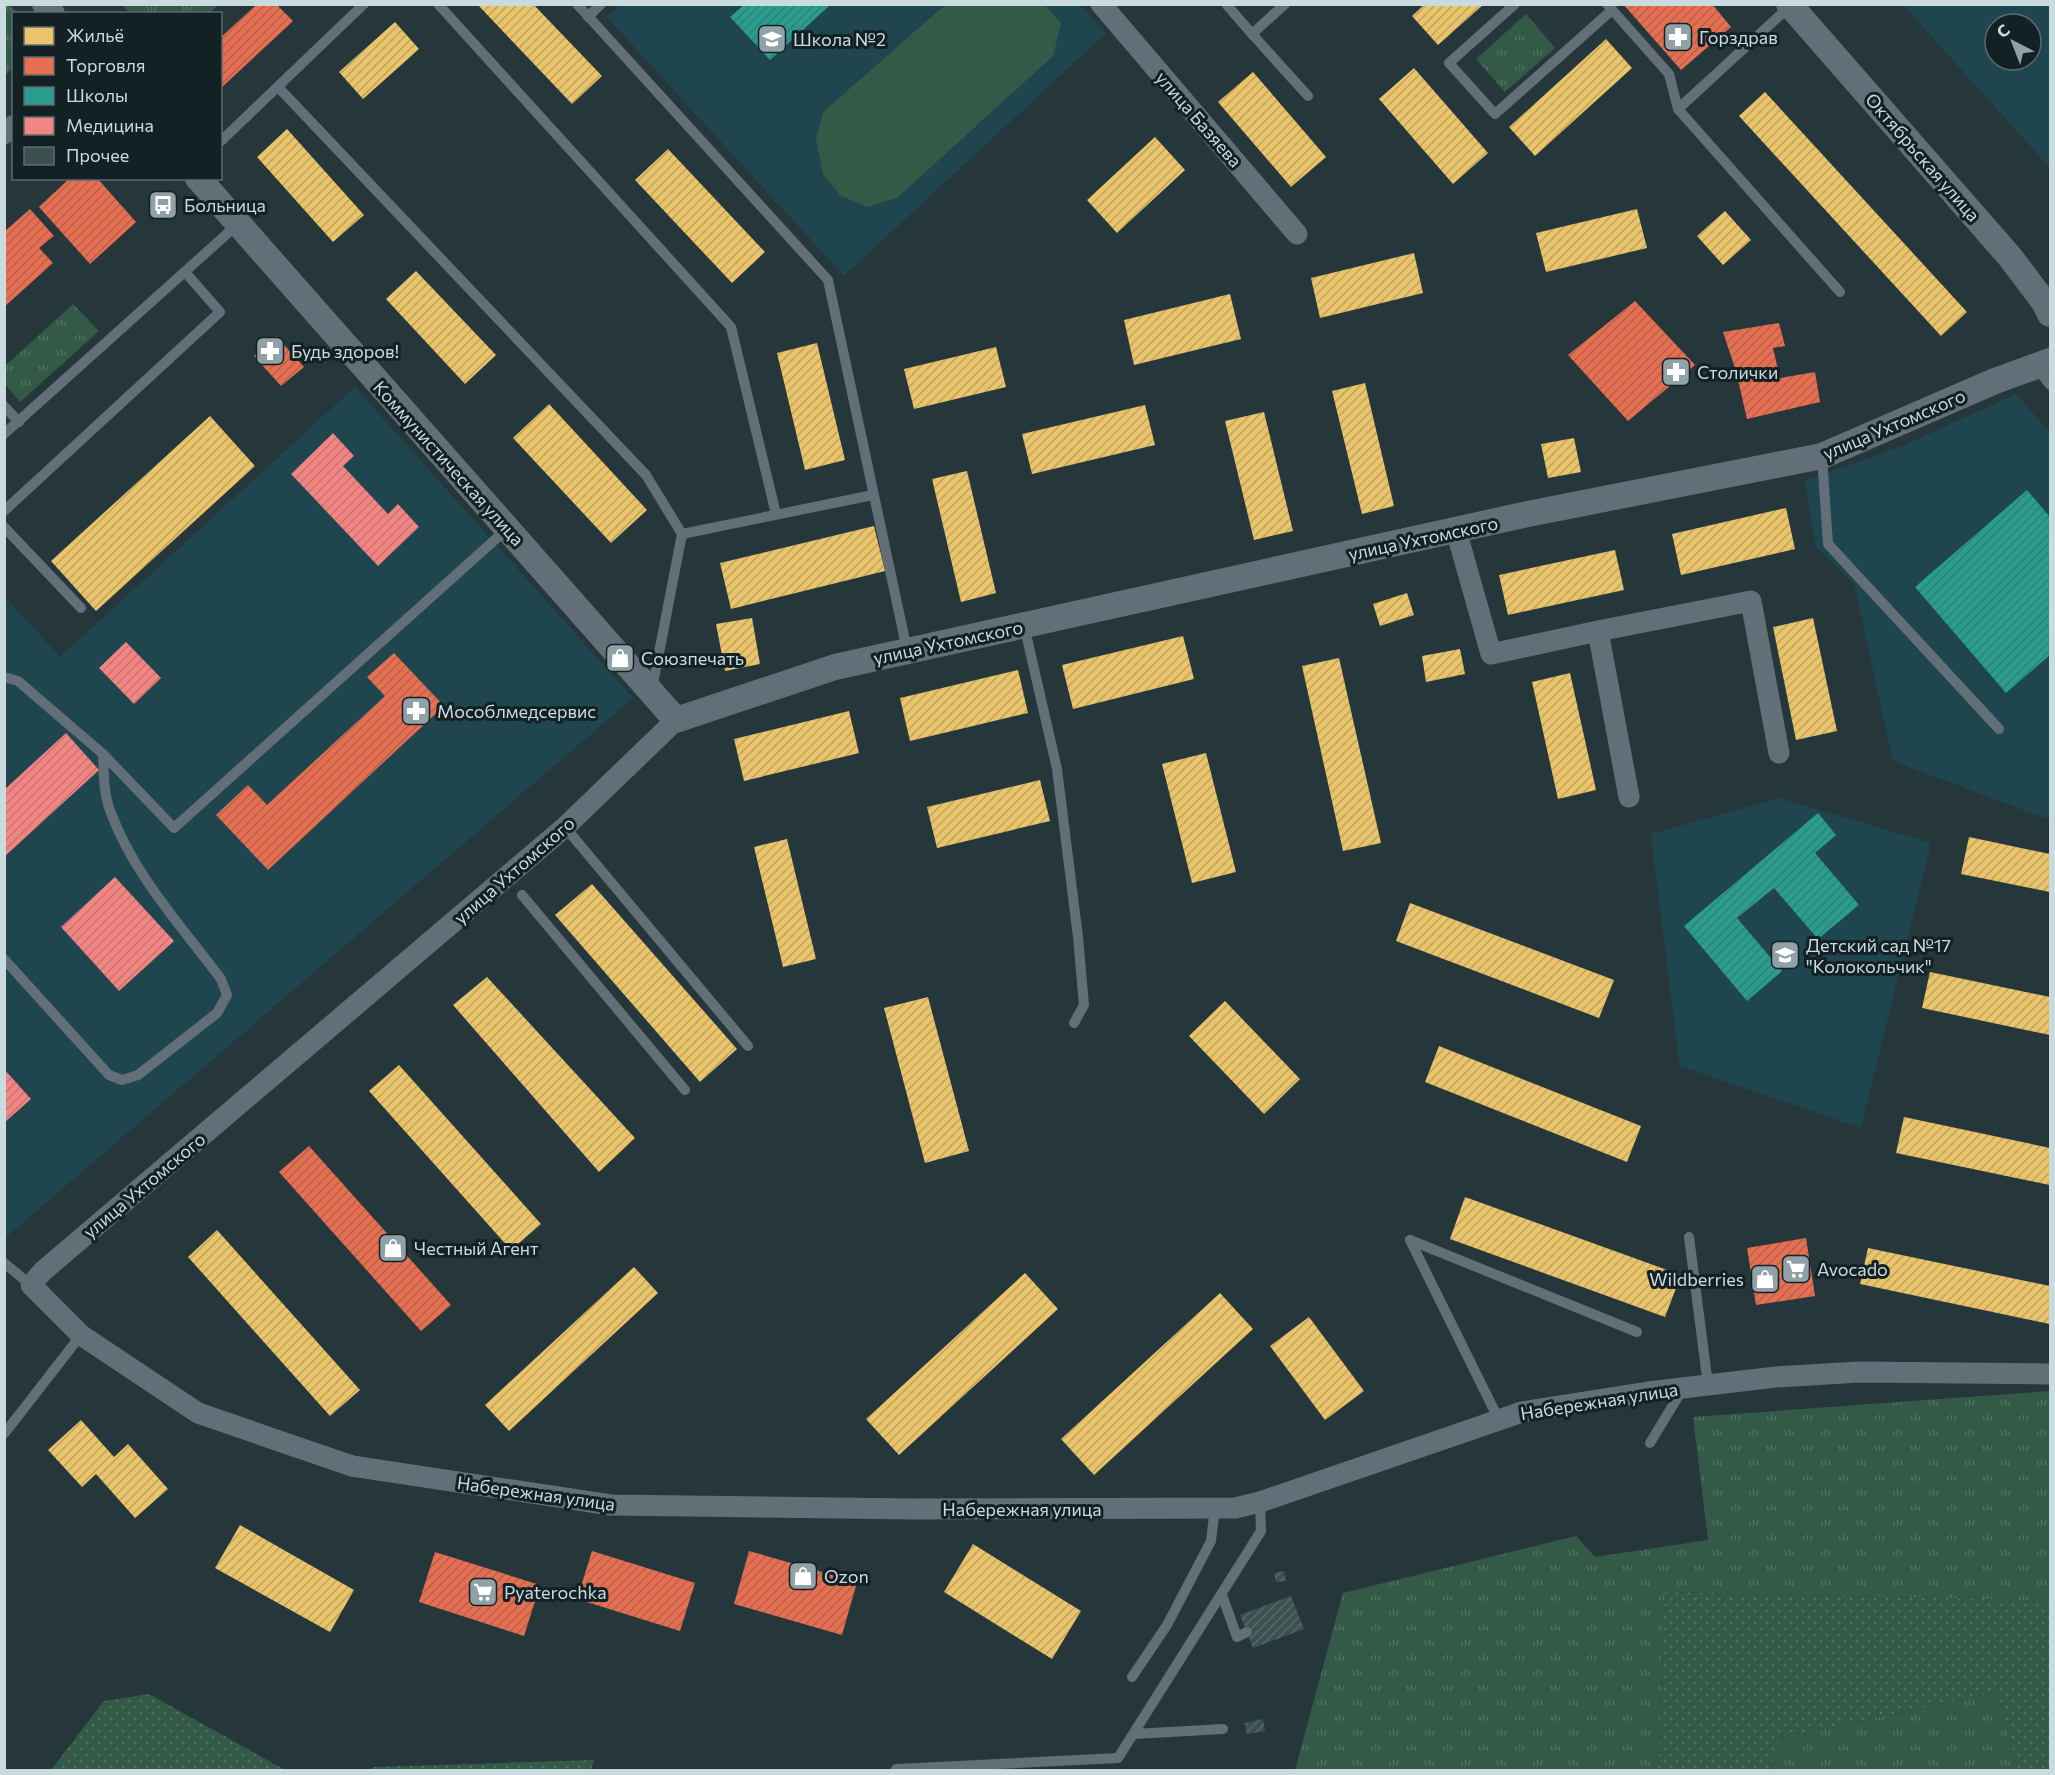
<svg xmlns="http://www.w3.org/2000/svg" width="2055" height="1775" viewBox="0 0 2055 1775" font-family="Commissioner,sans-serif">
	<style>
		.built { fill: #1f454f; fill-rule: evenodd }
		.grass { fill: url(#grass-tufts) }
		.garden { fill: url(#garden-dots) }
		.pitch { fill: #335a47 }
		.homes { fill: url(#homes-hatch) }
		.shops { fill: url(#shops-hatch) }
		.schools { fill: url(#schools-hatch) }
		.health { fill: url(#health-hatch) }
		.building { fill: url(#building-hatch) }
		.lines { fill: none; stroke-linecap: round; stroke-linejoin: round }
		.service { stroke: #636f78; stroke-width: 10 }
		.minor { stroke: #636f78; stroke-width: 21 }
		.tertiary { stroke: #636f78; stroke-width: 26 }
		.labels { text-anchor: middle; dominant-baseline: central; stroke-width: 6; stroke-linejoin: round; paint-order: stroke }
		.poi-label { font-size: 18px; fill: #cadbe0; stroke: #132125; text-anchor: start }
		.street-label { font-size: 18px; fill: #cadbe0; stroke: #132125 }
	</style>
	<defs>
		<pattern id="grass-tufts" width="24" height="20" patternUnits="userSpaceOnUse" patternTransform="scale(1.5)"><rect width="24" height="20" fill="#335a47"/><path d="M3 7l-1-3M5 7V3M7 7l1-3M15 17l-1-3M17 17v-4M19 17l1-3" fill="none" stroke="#4f7161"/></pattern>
		<pattern id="garden-dots" width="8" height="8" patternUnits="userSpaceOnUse" patternTransform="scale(1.5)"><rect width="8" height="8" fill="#335a47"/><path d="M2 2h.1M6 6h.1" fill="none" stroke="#4f7161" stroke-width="1.8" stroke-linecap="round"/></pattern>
		<pattern id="homes-hatch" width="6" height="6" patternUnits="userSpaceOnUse" patternTransform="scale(1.5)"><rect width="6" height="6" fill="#e9c46a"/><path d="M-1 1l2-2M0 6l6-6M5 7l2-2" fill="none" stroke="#bea460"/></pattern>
		<pattern id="shops-hatch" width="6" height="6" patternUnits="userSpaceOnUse" patternTransform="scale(1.5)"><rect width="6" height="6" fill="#e76f51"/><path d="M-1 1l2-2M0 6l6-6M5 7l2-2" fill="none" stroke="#b4624d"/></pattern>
		<pattern id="schools-hatch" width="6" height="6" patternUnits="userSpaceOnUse" patternTransform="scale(1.5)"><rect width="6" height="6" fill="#2a9d8f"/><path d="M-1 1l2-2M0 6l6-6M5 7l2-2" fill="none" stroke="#308278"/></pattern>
		<pattern id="health-hatch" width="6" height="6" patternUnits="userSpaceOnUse" patternTransform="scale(1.5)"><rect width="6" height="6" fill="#f28482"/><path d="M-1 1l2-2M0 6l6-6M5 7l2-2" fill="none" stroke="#c57472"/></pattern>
		<pattern id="building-hatch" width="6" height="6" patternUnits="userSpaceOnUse" patternTransform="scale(1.5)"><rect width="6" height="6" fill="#3c5050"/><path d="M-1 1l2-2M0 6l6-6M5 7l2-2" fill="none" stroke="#576969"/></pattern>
	</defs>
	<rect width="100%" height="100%" fill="#26373b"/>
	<g class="built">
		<path d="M621 4H1079L1106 33 844 276 607 17Z"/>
		<path d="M1907 5H2050V168L1905 7ZM1995 24H2031V60H1995Z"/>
		<path d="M355 387 633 698 5 1238 4 596 60 657Z"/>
		<path d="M2016 394 2050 433V820L1893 761 1854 584 1815 546 1805 481 1905 445Z"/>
		<path d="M1779 798 1931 843 1861 1128 1680 1066 1651 834Z"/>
	</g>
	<g class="grass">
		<path d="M5 4 9 5 18 13 14 14 13 67 5 76Z"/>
		<path d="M122 5H218L208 14 130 13Z"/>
		<path d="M1526 14 1555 48 1505 92 1476 59Z"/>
		<path d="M73 304 99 331 20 402 5 384V366Z"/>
		<path d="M2050 1391V1605L2024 1600 1665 1592 1658 1770H1295L1343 1593 1576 1536 1595 1557 1708 1540 1693 1417Z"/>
		<path d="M1998 1692 2018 1770H1770L1781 1737Z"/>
	</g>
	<g class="garden">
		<path d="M1665 1592 2025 1600 2050 1605V1770H2018L1998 1692 1781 1737 1770 1770H1658Z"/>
		<path d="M149 1694 285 1770H51L104 1701Z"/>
		<path d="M594 1760 591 1770H368L375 1767Z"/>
	</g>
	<path class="pitch" d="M945 5H1045L1061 23 1053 56 897 198 867 207 840 195 823 174 816 140 823 112Z"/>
	<g class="homes">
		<path d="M477 4H533L602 76 572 104Z"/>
		<path d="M1425 4H1484L1438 45 1412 16Z"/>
		<path d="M395 22 419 49 363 99 339 72Z"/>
		<path d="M1606 39 1632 68 1535 156 1509 127Z"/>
		<path d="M1414 68 1488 153 1453 184 1379 99Z"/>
		<path d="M1253 72 1326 157 1291 187 1218 102Z"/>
		<path d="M1765 92 1967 312 1941 336 1739 116Z"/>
		<path d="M287 129 364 215 333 242 257 157Z"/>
		<path d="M1155 137 1185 170 1117 233 1087 200Z"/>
		<path d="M668 149 765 252 732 283 635 180Z"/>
		<path d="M1637 209 1647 248 1546 272 1536 233Z"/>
		<path d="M1725 211 1751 240 1723 265 1697 236Z"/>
		<path d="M1414 253 1423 293 1320 318 1311 278Z"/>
		<path d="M416 271 496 355 465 384 386 299Z"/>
		<path d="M1230 294 1241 339 1134 365 1124 320Z"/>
		<path d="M817 343 845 460 805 470 777 353Z"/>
		<path d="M996 347 1006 387 914 409 904 369Z"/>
		<path d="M1365 383 1394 506 1362 514 1332 391Z"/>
		<path d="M549 404 647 510 611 543 513 438Z"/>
		<path d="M1145 405 1155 445 1032 474 1022 434Z"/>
		<path d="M1264 412 1293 531 1254 540 1225 421Z"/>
		<path d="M210 416 255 466 96 611 51 561Z"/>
		<path d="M1574 438 1581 472 1548 478 1541 444Z"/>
		<path d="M967 471 996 593 961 602 932 479Z"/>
		<path d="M1786 508 1795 549 1681 575 1672 534Z"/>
		<path d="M874 526 885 571 731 609 720 563Z"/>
		<path d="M1615 550 1624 590 1508 615 1499 575Z"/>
		<path d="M1407 593 1414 615 1380 626 1373 604Z"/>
		<path d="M752 618 760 664 725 671 716 624Z"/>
		<path d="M1813 618 1837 731 1796 740 1773 627Z"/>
		<path d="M1183 636 1194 679 1073 709 1062 665Z"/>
		<path d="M1460 649 1465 674 1426 682 1422 656Z"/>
		<path d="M1339 658 1381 843 1343 851 1302 666Z"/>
		<path d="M1018 670 1028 713 910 741 900 698Z"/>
		<path d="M1570 673 1596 790 1558 799 1532 682Z"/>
		<path d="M849 711 859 753 744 781 734 739Z"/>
		<path d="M1206 753 1236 872 1192 883 1162 764Z"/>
		<path d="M1040 780 1050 821 937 848 927 807Z"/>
		<path d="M1969 837 2050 854V892L1961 874Z"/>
		<path d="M787 839 816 959 783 967 754 847Z"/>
		<path d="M592 884 737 1049 700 1082 555 915Z"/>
		<path d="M1410 903 1614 980 1599 1018 1396 941Z"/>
		<path d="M1930 972 2050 997V1035L1922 1008Z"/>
		<path d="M487 977 635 1138 599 1172 453 1005Z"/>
		<path d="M928 997 969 1151 925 1163 884 1008Z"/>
		<path d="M1225 1001 1300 1079 1264 1114 1189 1036Z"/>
		<path d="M1439 1046 1641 1126 1627 1162 1425 1082Z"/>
		<path d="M399 1065 541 1224 511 1250 369 1091Z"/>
		<path d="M1904 1117 2050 1148V1185L1896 1153Z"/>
		<path d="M1465 1197 1681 1275 1665 1317 1450 1239Z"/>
		<path d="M217 1230 360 1390 330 1416 188 1257Z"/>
		<path d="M1868 1248 2050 1286V1324L1860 1284Z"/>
		<path d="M634 1267 658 1293 509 1431 485 1405Z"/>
		<path d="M1025 1273 1058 1309 899 1455 866 1419Z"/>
		<path d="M1220 1293 1253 1329 1094 1475 1061 1439Z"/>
		<path d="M1309 1317 1364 1391 1325 1420 1270 1346Z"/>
		<path d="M81 1420 114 1457 128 1444 168 1489 135 1518 96 1474 82 1487 48 1450Z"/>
		<path d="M240 1525 354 1590 330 1632 215 1568Z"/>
		<path d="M973 1544 1081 1611 1052 1659 944 1592Z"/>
	</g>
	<g class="shops">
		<path d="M1623 4H1712L1731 27 1681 70Z"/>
		<path d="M256 5H277L293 21 220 89V38Z"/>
		<path d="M70 178H97L136 222 90 264 39 207Z"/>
		<path d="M30 209 54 236 39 248 53 263 4 307V232Z"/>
		<path d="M1635 301 1695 365 1628 421 1568 355Z"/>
		<path d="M1779 323 1785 346 1773 348 1780 378 1815 372 1820 402 1747 419 1736 371 1723 332Z"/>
		<path d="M276 336 304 367 281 386 254 356Z"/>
		<path d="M394 653 444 706 268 870 216 815 248 785 267 805 385 696 367 677Z"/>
		<path d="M309 1146 451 1305 421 1331 279 1172Z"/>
		<path d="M1806 1238 1815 1296 1756 1305 1747 1248Z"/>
		<path d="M592 1551 695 1583 680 1631 577 1599Z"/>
		<path d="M749 1551 857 1582 842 1635 734 1604Z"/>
		<path d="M435 1552 540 1585 524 1636 419 1602Z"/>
	</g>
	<g class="schools">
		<path d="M744 5H830L770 60 730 17Z"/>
		<path d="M2027 490 2050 517V655L2006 693 1915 587Z"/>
		<path d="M1818 813 1836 835 1815 853 1859 905 1818 939 1774 888 1737 918 1782 971 1747 1001 1684 926Z"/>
	</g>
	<g class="health">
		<path d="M333 433 354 456 343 466 388 514 398 504 419 527 378 566 291 474Z"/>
		<path d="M126 642 161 678 134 704 99 668Z"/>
		<path d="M66 733 99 770 4 857V790Z"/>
		<path d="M115 877 174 941 119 991 61 927Z"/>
		<path d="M4 1069 31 1099 4 1123Z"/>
	</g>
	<g class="building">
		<path d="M1284 1571 1286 1581 1276 1582 1274 1573Z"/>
		<path d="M1291 1596 1304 1629 1253 1648 1240 1615Z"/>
		<path d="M1263 1719 1265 1731 1247 1734 1245 1723Z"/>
	</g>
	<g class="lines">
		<g class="service">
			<path d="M438 4 731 327 776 514"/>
			<path d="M577 4 828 280 907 650"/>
			<path d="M1226 4 1252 34 1285 4"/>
			<path d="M1515 4 1449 63 1495 114 1612 10"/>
			<path d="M1607 4 1669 74 1678 109 1840 292"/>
			<path d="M588 17 601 4"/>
			<path d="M1252 34 1308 96"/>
			<path d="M278 87 646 475 682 534 652 689"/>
			<path d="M1678 109 1790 6"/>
			<path d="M220 142 364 4"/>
			<path d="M2035 366 2050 385"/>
			<path d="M4 406 19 422"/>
			<path d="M4 434 238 224"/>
			<path d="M1822 457 1828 544 1999 729"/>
			<path d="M4 511 220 312 185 272"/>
			<path d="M4 527 81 608"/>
			<path d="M682 534 873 495"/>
			<path d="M1024 625 1057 769 1078 937 1084 1005 1074 1023"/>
			<path d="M4 677 18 681 103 754 174 828 508 528"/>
			<path d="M565 827 748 1046"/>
			<path d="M522 895 685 1090"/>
			<path d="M4 959 109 1075 122 1080 138 1075 217 1013 227 995 221 979C182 927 134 875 111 813 103 794 104 774 103 754"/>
			<path d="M1689 1237 1708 1385"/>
			<path d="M1410 1240 1637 1332"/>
			<path d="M1410 1240 1499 1420"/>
			<path d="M4 1263 31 1285"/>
			<path d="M4 1434 81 1335"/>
			<path d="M1650 1443 1684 1387"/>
			<path d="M1222 1595 1237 1637 1247 1632"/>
			<path d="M1132 1677 1167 1625 1211 1541 1215 1508"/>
			<path d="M1134 1734 1223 1729"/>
			<path d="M896 1769 1118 1758 1261 1531 1260 1502"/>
		</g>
		<g class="minor">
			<path d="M1101 4 1297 234"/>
			<path d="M4 134 14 125"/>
			<path d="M1456 530 1491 654 1598 631 1629 797"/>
			<path d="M1598 631 1751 601 1779 753"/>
			<path d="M676 720 565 827 43 1271 31 1285 81 1335 198 1413 352 1466 611 1505 913 1509 1235 1508 1260 1502 1522 1412 1648 1392 1776 1377 1859 1372 2050 1374"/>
		</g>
		<g class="tertiary">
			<path d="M45 4 52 14"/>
			<path d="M1789 4 2010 257 2044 302 2050 314"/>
			<path d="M198 178 676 720 835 667 1523 515 1822 456 1995 381 2050 361"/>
		</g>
	</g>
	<defs>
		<g id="pharmacy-square" transform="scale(1.5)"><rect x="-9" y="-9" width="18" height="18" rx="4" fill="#91a2a6" stroke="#132125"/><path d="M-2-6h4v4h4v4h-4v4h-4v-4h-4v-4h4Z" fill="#fff"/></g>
		<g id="school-square" transform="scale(1.5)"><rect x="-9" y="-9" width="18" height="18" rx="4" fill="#91a2a6" stroke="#132125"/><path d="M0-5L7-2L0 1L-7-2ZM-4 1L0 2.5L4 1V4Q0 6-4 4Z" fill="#fff"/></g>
		<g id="bus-square" transform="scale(1.5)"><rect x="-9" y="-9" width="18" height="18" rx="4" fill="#91a2a6" stroke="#132125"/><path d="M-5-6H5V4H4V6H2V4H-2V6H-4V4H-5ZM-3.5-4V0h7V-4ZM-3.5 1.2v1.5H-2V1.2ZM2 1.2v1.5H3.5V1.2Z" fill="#fff"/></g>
		<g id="shop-square" transform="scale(1.5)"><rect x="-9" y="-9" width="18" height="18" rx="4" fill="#91a2a6" stroke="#132125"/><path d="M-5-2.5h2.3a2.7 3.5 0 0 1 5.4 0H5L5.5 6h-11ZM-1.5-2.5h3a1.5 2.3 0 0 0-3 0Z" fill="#fff"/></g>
		<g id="supermarket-square" transform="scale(1.5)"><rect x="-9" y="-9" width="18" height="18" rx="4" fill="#91a2a6" stroke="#132125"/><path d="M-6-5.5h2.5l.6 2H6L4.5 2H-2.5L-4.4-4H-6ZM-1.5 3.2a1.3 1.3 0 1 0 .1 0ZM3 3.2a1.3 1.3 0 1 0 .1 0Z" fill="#fff"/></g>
	</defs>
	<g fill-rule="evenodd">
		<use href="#pharmacy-square" x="1678" y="37"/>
		<use href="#school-square" x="772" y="39"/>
		<use href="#bus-square" x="163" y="205"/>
		<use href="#pharmacy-square" x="270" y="351"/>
		<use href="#pharmacy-square" x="1676" y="372"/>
		<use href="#shop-square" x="620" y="658"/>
		<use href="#pharmacy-square" x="416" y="711"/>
		<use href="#school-square" x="1785" y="955"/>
		<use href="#shop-square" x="393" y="1248"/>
		<use href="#supermarket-square" x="1796" y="1269"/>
		<use href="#shop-square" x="1765" y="1279"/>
		<use href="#shop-square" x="803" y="1576"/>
		<use href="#supermarket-square" x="483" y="1592"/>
	</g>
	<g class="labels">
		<g class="poi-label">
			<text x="1699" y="37">Горздрав</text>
			<text x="793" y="39">Школа №2</text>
			<text x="184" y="205">Больница</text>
			<text x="291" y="351">Будь здоров!</text>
			<text x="1697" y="372">Столички</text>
			<text x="641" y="658">Союзпечать</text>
			<text x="437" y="711">Мособлмедсервис</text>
			<text x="1806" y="945">Детский сад №17<tspan x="1806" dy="21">"Колокольчик"</tspan></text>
			<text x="414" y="1248">Честный Агент</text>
			<text x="1817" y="1269">Avocado</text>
			<text x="1744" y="1279" text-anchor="end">Wildberries</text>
			<text x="824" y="1576">Ozon</text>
			<text x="504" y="1592">Pyaterochka</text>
		</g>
		<g class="street-label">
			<text transform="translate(1199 119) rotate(49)">улица Базяева</text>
			<text transform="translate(1923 157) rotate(49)">Октябрьская улица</text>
			<text transform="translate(1894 424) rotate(-23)">улица Ухтомского</text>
			<text transform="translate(449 463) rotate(48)">Коммунистическая улица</text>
			<text transform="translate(1423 538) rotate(-12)">улица Ухтомского</text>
			<text transform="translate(948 642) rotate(-12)">улица Ухтомского</text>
			<text transform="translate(514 870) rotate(-41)">улица Ухтомского</text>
			<text transform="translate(144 1185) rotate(-40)">улица Ухтомского</text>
			<text transform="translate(1599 1401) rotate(-9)">Набережная улица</text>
			<text transform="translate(536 1493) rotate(8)">Набережная улица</text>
			<text x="1022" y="1509">Набережная улица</text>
		</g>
	</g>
	<rect width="2055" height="1775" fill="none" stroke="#cadbe0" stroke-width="12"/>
	<rect x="12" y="12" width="210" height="168" fill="#132125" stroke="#5c6b70" stroke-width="1.5"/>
	<rect x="24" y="27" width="30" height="18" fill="#e9c46a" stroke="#5c6b70" stroke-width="1.5"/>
	<text x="66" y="42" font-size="18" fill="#cadbe0">Жильё</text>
	<rect x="24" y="57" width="30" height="18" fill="#e76f51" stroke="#5c6b70" stroke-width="1.5"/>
	<text x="66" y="72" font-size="18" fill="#cadbe0">Торговля</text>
	<rect x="24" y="87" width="30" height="18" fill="#2a9d8f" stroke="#5c6b70" stroke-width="1.5"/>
	<text x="66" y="102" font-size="18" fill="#cadbe0">Школы</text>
	<rect x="24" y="117" width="30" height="18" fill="#f28482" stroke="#5c6b70" stroke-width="1.5"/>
	<text x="66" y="132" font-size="18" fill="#cadbe0">Медицина</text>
	<rect x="24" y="147" width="30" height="18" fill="#3c5050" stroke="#5c6b70" stroke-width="1.5"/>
	<text x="66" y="162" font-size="18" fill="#cadbe0">Прочее</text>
	<g transform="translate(2013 42) rotate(318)"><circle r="28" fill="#132125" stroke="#5c6b70" stroke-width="1.5"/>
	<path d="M0-4.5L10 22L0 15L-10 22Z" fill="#91a2a6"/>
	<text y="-9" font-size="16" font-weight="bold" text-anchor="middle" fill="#cadbe0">С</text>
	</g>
</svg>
